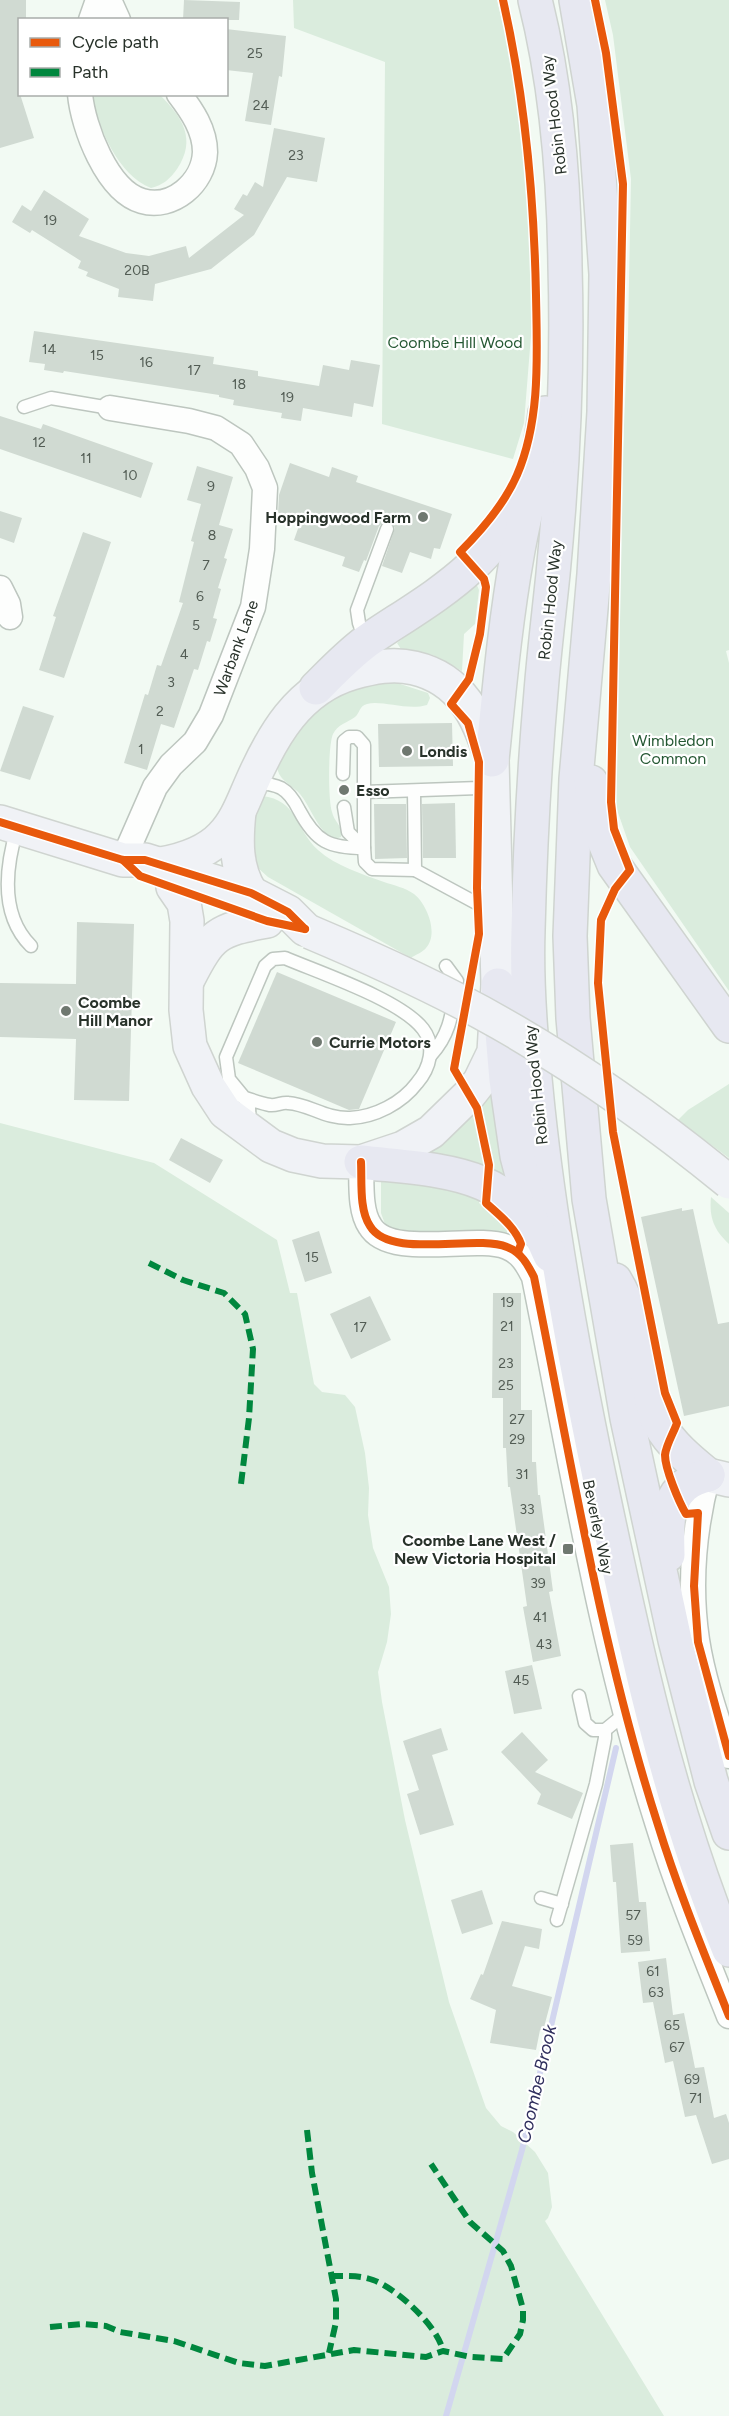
<svg xmlns="http://www.w3.org/2000/svg" width="729" height="2416" viewBox="0 0 729 2416" font-family="Figtree,sans-serif">
	<style>
		.green { fill: #daecdd }
		.lines { fill: none; stroke-linecap: round; stroke-linejoin: round }
		.stream { stroke: #d2d6ef; stroke-width: 6 }
		.building { fill: #d0dad2 }
		.lane-casing { stroke: #bdc6bf; stroke-width: 15 }
		.street-casing { stroke: #bdc6bf; stroke-width: 27 }
		.primary-casing { stroke: #cfd4d0; stroke-width: 36 }
		.highway-casing { stroke: #cfd4d0; stroke-width: 36 }
		.lane { stroke: #fdfefd; stroke-width: 12 }
		.street { stroke: #fdfefd; stroke-width: 24 }
		.primary { stroke: #f0f2f6; stroke-width: 33 }
		.highway { stroke: #e7e8f1; stroke-width: 33 }
		.primary-bridge-casing { stroke: #cfd4d0; stroke-width: 36; stroke-linecap: butt }
		.primary-bridge { stroke: #f0f2f6; stroke-width: 33 }
		.quiet { stroke: #00873e; stroke-width: 6; stroke-dasharray: 12 6; stroke-linecap: butt }
		.cycleway-casing { stroke: #fff; stroke-width: 11 }
		.cycleway { stroke: #e8590c; stroke-width: 8 }
		.poi-dot { fill: #6f7870; stroke: #fff; stroke-width: 2 }
		.labels { text-anchor: middle; dominant-baseline: central; stroke-width: 4.5; stroke-linejoin: round; paint-order: stroke }
		.number-label { font-size: 14px; fill: #525c54 }
		.street-label { font-size: 16px; fill: #28322a; stroke: #fff }
		.park-label { font-size: 16px; fill: #255833; stroke: #fff }
		.poi-label { font-size: 16px; font-weight: bold; fill: #28322a; stroke: #fff; text-anchor: start }
		.water-label { font-size: 18px; font-style: italic; fill: #302f5e; stroke: #fff }
	</style>
	<rect width="100%" height="100%" fill="#f2faf3"/>
	<g class="green">
		<path d="M293 0H497L509 49 523 140 530 220 532 323 524 423 513 459 382 424 385 62 294 28Z"/>
		<path d="M605 0H729V650L726 651 729 663V991L630 847 615 804 620 518 628 333 631 179 613 35Z"/>
		<path d="M91 95H160C182 117 197 139 177 169 170 179 163 185 151 188 118 176 98 126 91 95Z"/>
		<path d="M476 583 479 590 475 624 464 634 462 671 433 655 401 649 397 643Z"/>
		<path d="M391 681 428 693 430 698 427 705C407 711 382 700 367 704 359 706 360 713 355 717 347 723 338 724 333 734 328 745 328 800 332 812 334 822 344 827 341 837 337 839 333 839 329 836 316 826 310 806 300 794 294 787 280 780 278 771 274 758 320 699 332 693 344 687 377 684 391 681Z"/>
		<path d="M262 796C298 800 295 829 318 850 336 866 362 874 384 882 393 885 406 888 414 894 427 904 439 934 426 948 423 952 415 955 411 958L268 877 258 868 252 860 251 813Z"/>
		<path d="M729 1084V1158L678 1120 688 1110Z"/>
		<path d="M492 1087 506 1172 500 1174 493 1171 481 1106Z"/>
		<path d="M474 1112 486 1167 460 1158 420 1153Z"/>
		<path d="M0 1123 154 1163 277 1240 290 1293H297L314 1384 322 1392 345 1395 355 1407 365 1453 369 1488 368 1515 373 1548 389 1587 391 1614 387 1642 378 1672 382 1702 405 1820 449 2002 486 2108 501 2126 513 2132 535 2152 548 2173 552 2207 548 2218 545 2221 664 2416H0Z"/>
		<path d="M381 1179 436 1180 480 1196 479 1203 507 1227V1236L408 1234 386 1227 381 1213Z"/>
		<path d="M711 1197 729 1213V1244C714 1230 709 1218 711 1197Z"/>
	</g>
	<g class="lines">
		<path class="stream" d="M446 2416 522 2150 616 1748"/>
	</g>
	<g class="building">
		<path d="M0 0H26V20H20V94L34 138 0 148Z"/>
		<path d="M184 0 240 2 239 20H183Z"/>
		<path d="M226 29 286 36 282 77 279 76 271 125 245 121 253 73 226 70Z"/>
		<path d="M274 128 325 138 317 182 287 177 254 235 211 269 155 284 153 301 118 297 119 289 86 276 88 272 78 268 81 261 32 230 30 233 12 222 22 205 31 211 44 190 89 219 79 236 126 253 149 256 186 246 189 258 244 215 234 209 243 194 247 196 255 182 263 187Z"/>
		<path d="M34 331 214 357 213 364 258 371V376L319 386 323 365 349 370 351 360 380 365 373 407 354 403 352 417 303 408 301 421 281 418 282 413 233 405 234 400 219 397V395L64 371 63 373 44 370 45 364 29 362Z"/>
		<path d="M0 416 41 429 43 424 153 463 141 498 0 449Z"/>
		<path d="M290 463 329 477 332 467 358 476 356 482 452 514 440 549 434 548 431 559 410 552 402 573 382 566 395 528 390 522 385 521 379 526 366 561 364 560 359 572 342 566 345 557 294 540 301 520 278 513 279 495Z"/>
		<path d="M197 466 233 477 219 525 233 529 224 558 227 559 218 588 221 589 213 618 217 619 210 642 207 641 198 670 194 669 174 728 161 724 147 770 124 763 145 694 148 695 157 665 161 666 183 603 179 602 194 542 191 541 201 504 187 500Z"/>
		<path d="M0 511 22 518 14 543 0 538Z"/>
		<path d="M83 532 111 542 64 678 39 670 56 617 53 616Z"/>
		<path d="M23 706 54 716 30 780 0 771Z"/>
		<path d="M452 723 453 766 379 767 378 724Z"/>
		<path d="M455 803 456 858H423L422 804Z"/>
		<path d="M374 804H406L407 858 375 859Z"/>
		<path d="M77 922 134 924 129 1101 74 1100 76 1039 0 1037V983L76 984Z"/>
		<path d="M277 972 396 1022 359 1109 349 1110 238 1063Z"/>
		<path d="M181 1138 223 1160 210 1183 169 1160Z"/>
		<path d="M682 1208V1211L693 1209 718 1324 729 1322V1406L684 1416 641 1217Z"/>
		<path d="M319 1231 332 1273 305 1282 292 1240Z"/>
		<path d="M493 1293H521V1410H532V1462H536L538 1495H540L553 1591 549 1592 561 1656 533 1662 523 1607 527 1606 510 1487H508L506 1448H503V1398H492Z"/>
		<path d="M370 1296 391 1340 351 1359 330 1314Z"/>
		<path d="M532 1665 542 1709 514 1714 505 1671Z"/>
		<path d="M441 1728 448 1750 432 1755 454 1825 420 1835 407 1794 419 1790 403 1741Z"/>
		<path d="M522 1732 548 1760 535 1772 583 1793 572 1819 537 1804 541 1794 501 1752Z"/>
		<path d="M633 1843 639 1902H646L650 1951 621 1953 616 1882H613L610 1845Z"/>
		<path d="M482 1890 493 1924 462 1934 451 1900Z"/>
		<path d="M502 1921 542 1929 539 1949 525 1946 512 1986 552 1997 543 2031 540 2030 536 2050 490 2043 496 2010 470 1999 481 1974 483 1975Z"/>
		<path d="M666 1958 673 2015 684 2013 695 2068 704 2067 714 2118 726 2114 729 2123V2159L712 2164 696 2115 685 2117 673 2061 665 2063 653 2002 643 2003 638 1962Z"/>
	</g>
	<g class="lines">
		<g class="lane-casing">
			<g id="lane">
				<path d="M24 407 51 398 110 408"/>
				<path d="M365 640 359 623 357 610 387 529"/>
				<path d="M343 774 344 741 349 737H357L364 745V848L348 832 344 807"/>
				<path d="M254 782C263 783 273 784 281 788 290 793 295 802 299 810 316 842 329 848 364 848L365 862 372 869 415 870"/>
				<path d="M364 792 479 788 489 780"/>
				<path d="M414 792 415 870 478 904 488 917"/>
				<path d="M17 829C5 869 0 915 31 946"/>
				<path d="M431 1055C452 1032 452 1010 457 981L446 966"/>
				<path d="M217 1089C235 1093 253 1102 270 1105 276 1106 282 1102 288 1103 309 1104 325 1119 350 1118 375 1117 402 1103 417 1083 430 1068 436 1046 423 1029 401 1000 320 973 285 958L273 959 265 966 226 1057 229 1079 243 1096 249 1108 250 1124"/>
				<path d="M579 1696 585 1723 593 1730H605L626 1713"/>
				<path d="M541 1898 562 1904"/>
				<path d="M557 1920 596 1784 605 1738V1730"/>
			</g>
		</g>
		<g class="street-casing">
			<g id="street">
				<path d="M109 0 118 20"/>
				<path d="M91 20 98 0"/>
				<path d="M80 94C83 127 107 191 142 201 172 210 204 183 205 152 205 130 192 111 179 94"/>
				<path d="M110 408 189 421 216 428 241 444 257 468 265 488 262 549 253 607 211 715 195 742 171 765 155 787 123 860"/>
				<path d="M0 588 8 604 10 617"/>
				<path d="M361 1162C362 1181 359 1210 370 1226 390 1260 475 1234 507 1247 521 1252 528 1265 534 1277 571 1460 601 1648 658 1825 678 1890 704 1953 729 2016"/>
				<path d="M708 1475C694 1528 689 1586 697 1640 703 1679 717 1719 729 1756"/>
			</g>
		</g>
		<g class="primary-casing">
			<g id="primary">
				<path d="M239 812C236 840 235 868 251 893"/>
				<path d="M0 822 123 860H145L251 893 288 912 305 929"/>
				<path d="M161 864C183 860 206 853 222 836 236 822 243 802 251 784 272 736 298 689 352 673 373 667 393 663 414 668 462 679 479 718 492 760L498 985 494 1052 480 1081 469 1095 431 1132 403 1148 361 1162 322 1161 293 1155 271 1146 225 1112 208 1086 190 1046 186 1010 187 921 184 903 173 887"/>
				<path d="M188 979C211 934 217 930 267 921"/>
				<path d="M708 1475 729 1480"/>
			</g>
		</g>
		<g class="highway-casing">
			<g id="highway">
				<path d="M535 0C557 87 564 176 565 266 568 368 563 472 553 574 549 613 544 653 541 692 534 771 530 851 528 930 526 990 532 1049 538 1109 551 1231 573 1351 598 1471 632 1633 666 1796 729 1950"/>
				<path d="M576 0 594 105 606 274 604 412 594 574 576 779 570 936 573 1018 589 1199 627 1418 675 1640 711 1781 729 1833"/>
				<path d="M316 688C332 672 348 655 367 641 402 617 440 596 472 566 492 548 506 527 521 505"/>
				<path d="M492 760C499 692 505 623 517 556 525 508 540 461 545 413"/>
				<path d="M591 782 596 821 614 865 729 1026"/>
				<path d="M498 985 506 1080 517 1156 534 1220"/>
				<path d="M361 1162C440 1171 515 1168 550 1255"/>
				<path d="M615 1280C632 1308 639 1340 647 1371 651 1389 651 1409 660 1425 671 1445 691 1461 708 1475"/>
				<path d="M668 1555C667 1517 665 1485 708 1475"/>
			</g>
		</g>
		<use href="#lane" class="lane"/>
		<use href="#street" class="street"/>
		<use href="#primary" class="primary"/>
		<use href="#highway" class="highway"/>
		<g class="primary-bridge-casing">
			<path id="primary-bridge" d="M310 932C374 959 439 988 500 1023 581 1069 657 1123 729 1182"/>
		</g>
		<use href="#primary-bridge" class="primary-bridge"/>
		<g class="quiet">
			<path d="M149 1263 183 1280 224 1293 245 1314 253 1349 249 1418 241 1484"/>
			<path d="M307 2130 312 2173 336 2299V2322L329 2353"/>
			<path d="M331 2276C345 2276 359 2275 373 2280 396 2288 438 2326 443 2351"/>
			<path d="M50 2327 82 2324 106 2326 120 2332 174 2341 239 2363 265 2366 354 2350 426 2357 443 2351 471 2357 503 2359 520 2334 523 2320V2309L511 2266 503 2251 470 2222 431 2164"/>
		</g>
		<g class="cycleway-casing">
			<g id="cycleway">
				<path d="M503 0C525 97 534 195 536 295 537 354 541 419 517 475 504 505 482 530 460 552L484 579 486 587 480 634 469 679 451 704 468 723 479 762 477 888 479 934 454 1069 477 1108 489 1165 486 1203C499 1215 515 1227 521 1244L518 1252"/>
				<path d="M595 0 606 53 623 184 611 802 614 829 630 870 615 889 601 920 598 983 613 1132 665 1393 677 1423C674 1432 666 1445 665 1455 665 1469 679 1502 686 1514L698 1513 694 1586 698 1642 729 1756"/>
				<path d="M0 822 123 860H145L251 893 288 912 305 929"/>
				<path d="M123 860 140 876 267 921 305 929"/>
				<path d="M361 1162C362 1181 359 1210 370 1226 390 1260 475 1234 507 1247 521 1252 528 1265 534 1277 571 1460 601 1648 658 1825 678 1890 704 1953 729 2016"/>
			</g>
		</g>
		<use href="#cycleway" class="cycleway"/>
	</g>
	<g class="poi-dot">
		<circle cx="423" cy="517" r="6"/>
		<circle cx="407" cy="751" r="6"/>
		<circle cx="344" cy="790" r="6"/>
		<circle cx="66" cy="1011" r="6"/>
		<circle cx="317" cy="1042" r="6"/>
		<rect x="562" y="1543" width="12" height="12" rx="3"/>
	</g>
	<g class="labels">
		<g class="number-label">
			<text x="255" y="53">25</text>
			<text x="261" y="105">24</text>
			<text x="296" y="155">23</text>
			<text x="50" y="220">19</text>
			<text x="137" y="270">20B</text>
			<text x="49" y="349">14</text>
			<text x="97" y="355">15</text>
			<text x="146" y="362">16</text>
			<text x="194" y="370">17</text>
			<text x="239" y="384">18</text>
			<text x="287" y="397">19</text>
			<text x="39" y="442">12</text>
			<text x="86" y="458">11</text>
			<text x="130" y="475">10</text>
			<text x="211" y="486">9</text>
			<text x="212" y="535">8</text>
			<text x="206" y="565">7</text>
			<text x="200" y="596">6</text>
			<text x="196" y="625">5</text>
			<text x="184" y="654">4</text>
			<text x="171" y="682">3</text>
			<text x="160" y="711">2</text>
			<text x="141" y="749">1</text>
			<text x="312" y="1257">15</text>
			<text x="507" y="1302">19</text>
			<text x="507" y="1326">21</text>
			<text x="360" y="1327">17</text>
			<text x="506" y="1363">23</text>
			<text x="506" y="1385">25</text>
			<text x="517" y="1419">27</text>
			<text x="517" y="1439">29</text>
			<text x="522" y="1474">31</text>
			<text x="527" y="1509">33</text>
			<text x="538" y="1583">39</text>
			<text x="540" y="1617">41</text>
			<text x="544" y="1644">43</text>
			<text x="521" y="1680">45</text>
			<text x="633" y="1915">57</text>
			<text x="635" y="1940">59</text>
			<text x="653" y="1971">61</text>
			<text x="656" y="1992">63</text>
			<text x="672" y="2025">65</text>
			<text x="677" y="2047">67</text>
			<text x="692" y="2079">69</text>
			<text x="696" y="2098">71</text>
		</g>
		<g class="street-label">
			<text transform="translate(554 115) rotate(-97)">Robin Hood Way</text>
			<text transform="translate(550 600) rotate(-84)">Robin Hood Way</text>
			<text transform="translate(236 648) rotate(-70)">Warbank Lane</text>
			<text transform="translate(536 1085) rotate(-96)">Robin Hood Way</text>
			<text transform="translate(598 1527) rotate(78)">Beverley Way</text>
		</g>
		<g class="park-label">
			<text x="455" y="342">Coombe Hill Wood</text>
			<text x="673" y="740">Wimbledon<tspan x="673" dy="18">Common</tspan></text>
		</g>
		<g class="poi-label">
			<text x="411" y="517" text-anchor="end">Hoppingwood Farm</text>
			<text x="419" y="751">Londis</text>
			<text x="356" y="790">Esso</text>
			<text x="78" y="1002">Coombe<tspan x="78" dy="18">Hill Manor</tspan></text>
			<text x="329" y="1042">Currie Motors</text>
			<text x="556" y="1540" text-anchor="end">Coombe Lane West /<tspan x="556" dy="18">New Victoria Hospital</tspan></text>
		</g>
		<g class="water-label">
			<text transform="translate(537 2084) rotate(-77)">Coombe Brook</text>
		</g>
	</g>
	<rect x="18" y="18" width="210" height="78" fill="#ffffff" stroke="#a9adaa" stroke-width="1.5"/>
	<rect x="30" y="38" width="30" height="9" fill="#e8590c" stroke="#a9adaa" stroke-width="1.5"/>
	<text x="72" y="48" font-size="18" fill="#28322a">Cycle path</text>
	<rect x="30" y="68" width="30" height="9" fill="#00873e" stroke="#a9adaa" stroke-width="1.5"/>
	<text x="72" y="78" font-size="18" fill="#28322a">Path</text>
</svg>
